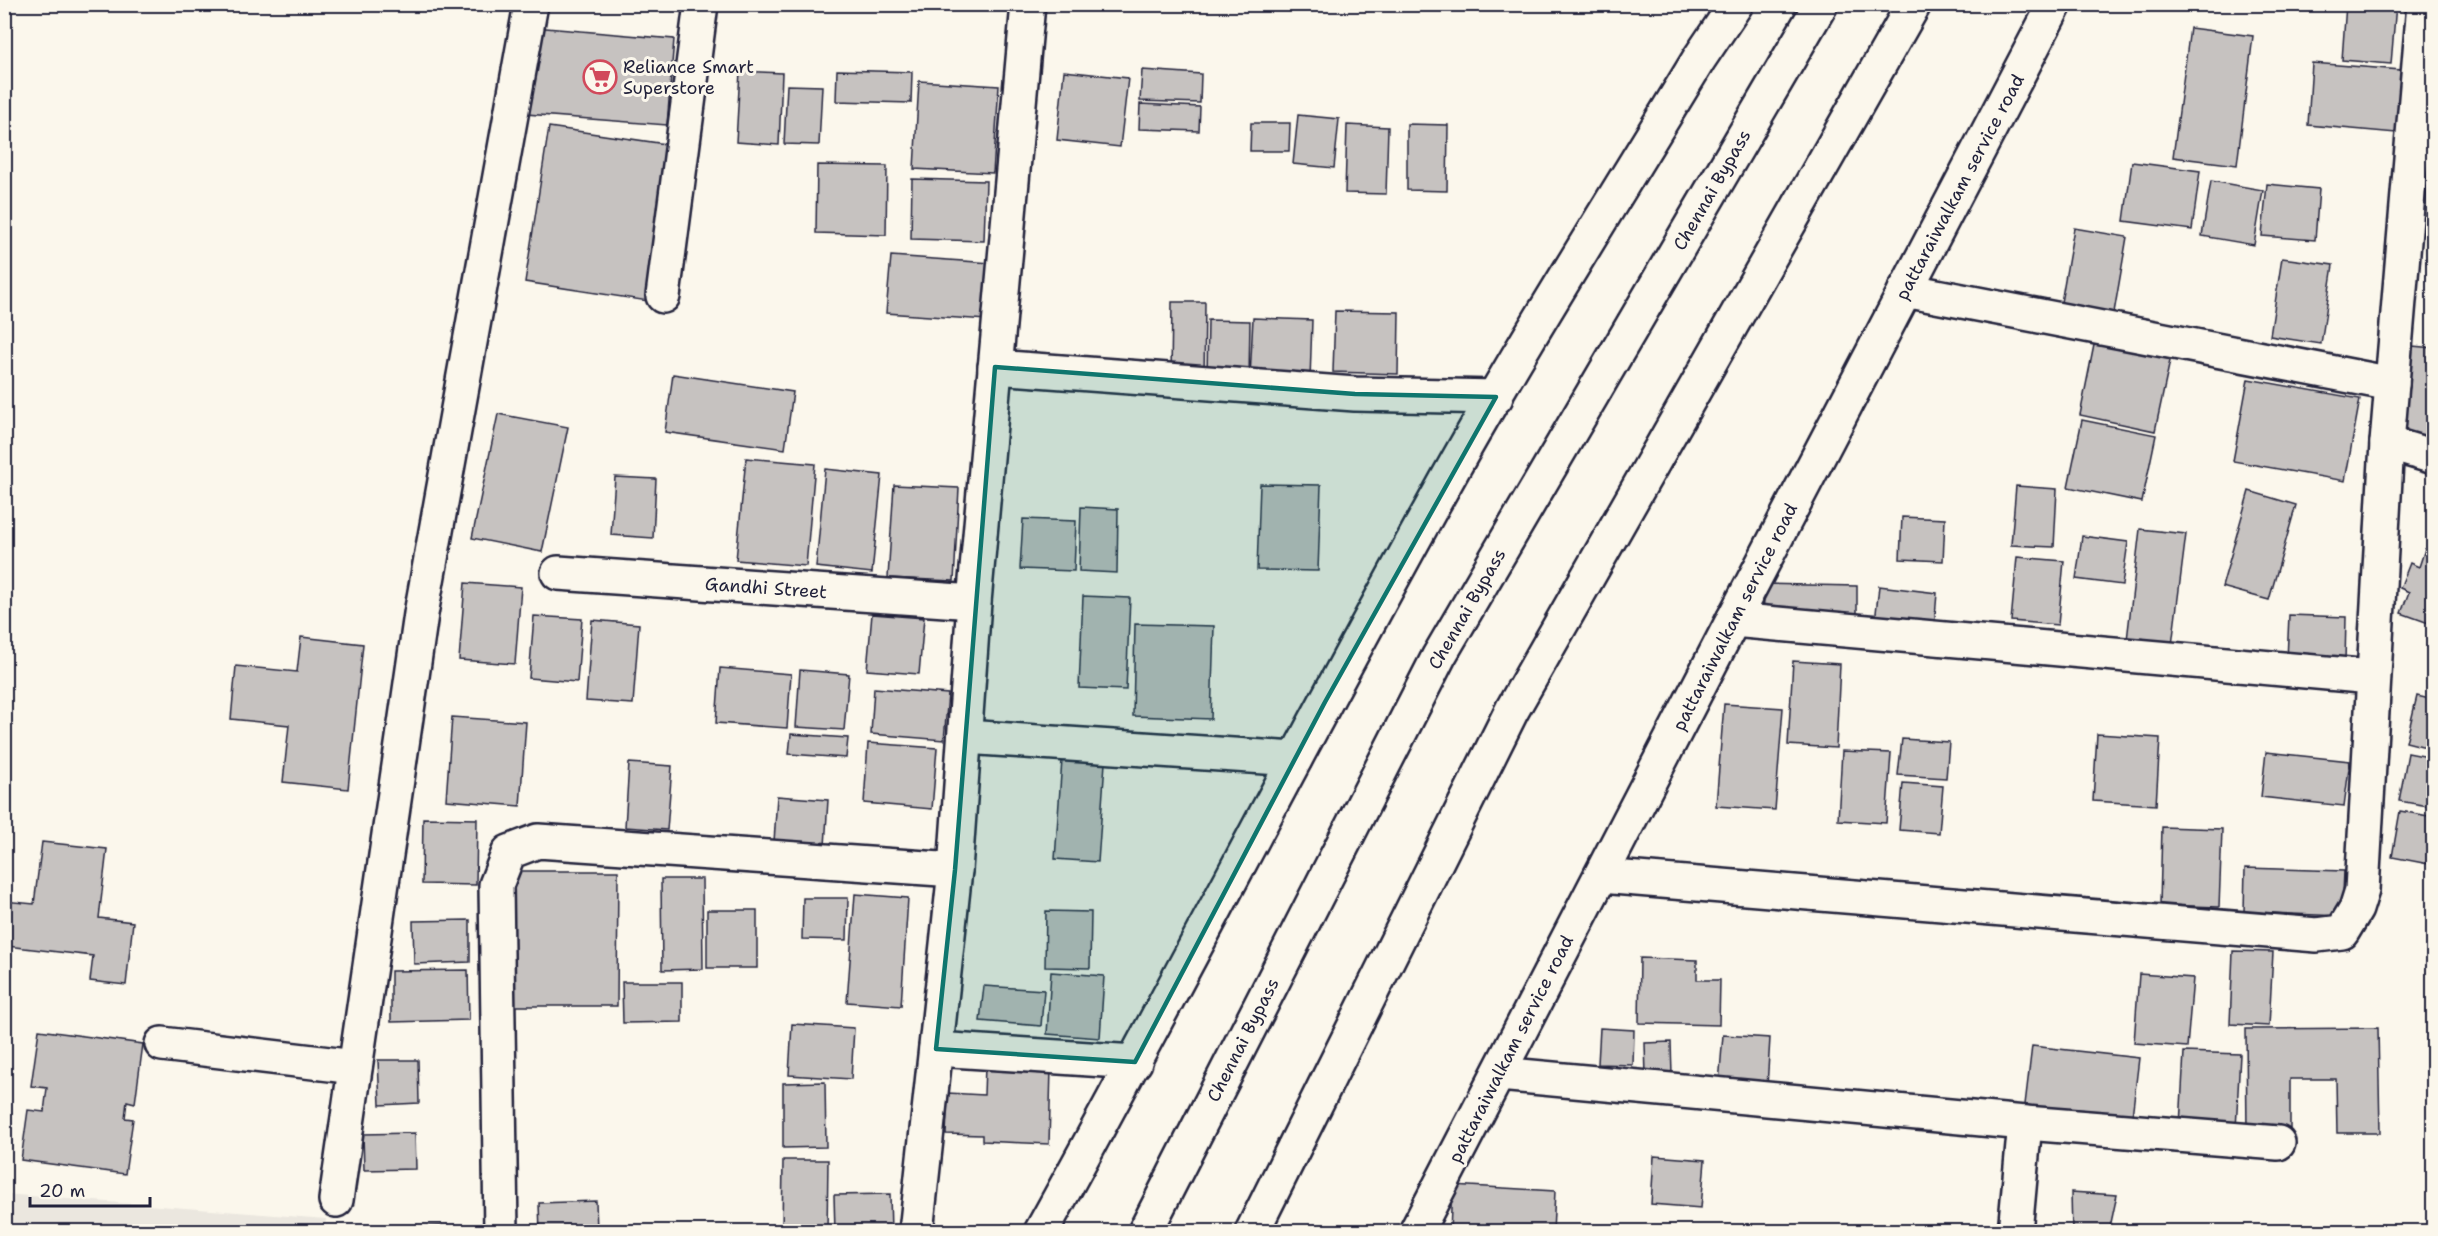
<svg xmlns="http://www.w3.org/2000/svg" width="2438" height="1236" viewBox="0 0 2438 1236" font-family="'Shantell Sans',sans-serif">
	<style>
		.built { fill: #ebe7df }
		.building { fill: #c6c2c0; stroke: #22223b; stroke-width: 1.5 }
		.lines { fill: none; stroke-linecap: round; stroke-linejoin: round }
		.minor-casing { stroke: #22223b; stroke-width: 38 }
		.highway-casing { stroke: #22223b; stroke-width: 38 }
		.minor { stroke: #fbf7ec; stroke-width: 33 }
		.highway { stroke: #fbf7ec; stroke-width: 33 }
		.marked { fill: #0f766e; fill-opacity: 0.2; stroke: #0f766e; stroke-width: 4.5; stroke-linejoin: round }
		.labels { text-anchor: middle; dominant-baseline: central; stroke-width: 6; stroke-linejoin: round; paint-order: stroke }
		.poi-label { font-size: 18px; fill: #22223b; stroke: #fbf7ec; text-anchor: start }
		.street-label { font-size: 18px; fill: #22223b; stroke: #fbf7ec }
	</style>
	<rect width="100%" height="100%" fill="#fbf7ec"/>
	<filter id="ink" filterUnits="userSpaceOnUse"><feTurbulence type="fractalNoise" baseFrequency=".0167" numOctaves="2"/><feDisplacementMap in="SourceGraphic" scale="12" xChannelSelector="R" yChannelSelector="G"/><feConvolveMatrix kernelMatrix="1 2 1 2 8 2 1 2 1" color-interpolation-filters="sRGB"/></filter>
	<g filter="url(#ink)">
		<g class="built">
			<path d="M5 762 11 763 5 860 4 762Z"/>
			<path d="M4 1194 326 1219 325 1231H5Z"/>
		</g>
		<g class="building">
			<path d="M2346 4H2396L2391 64 2342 60Z"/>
			<path d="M534 27 674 39 667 125 526 114Z"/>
			<path d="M2190 28 2253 36 2237 165 2173 157Z"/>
			<path d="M2312 63 2401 70 2396 133 2308 125Z"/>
			<path d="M837 70 912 72 911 103 836 101Z"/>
			<path d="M1142 70 1201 74 1200 103 1140 101Z"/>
			<path d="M740 71 782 73 779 145 736 142Z"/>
			<path d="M1064 71 1128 78 1120 147 1057 140Z"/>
			<path d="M919 81 999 86 993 173 914 169Z"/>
			<path d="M787 85 822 86 819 145 784 144Z"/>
			<path d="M1140 104 1200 107 1199 131 1139 129Z"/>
			<path d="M1298 115 1339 119 1334 168 1293 164Z"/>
			<path d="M1251 123H1290L1289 151H1250Z"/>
			<path d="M1407 124 1448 125 1447 191 1407 190Z"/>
			<path d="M1347 125 1388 127 1386 194 1345 193Z"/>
			<path d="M549 127 672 145 648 301 525 282Z"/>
			<path d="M2132 162 2200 171 2192 230 2124 221Z"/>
			<path d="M817 165 887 166 886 235 816 233Z"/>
			<path d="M912 179 986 181 984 241 911 239Z"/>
			<path d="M2211 181 2263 190 2254 245 2202 236Z"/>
			<path d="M2267 184 2319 189 2315 240 2262 236Z"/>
			<path d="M2074 228 2127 237 2112 324 2059 314Z"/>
			<path d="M891 256 991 263 987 320 886 313Z"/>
			<path d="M2282 258 2333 265 2321 344 2270 336Z"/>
			<path d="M1172 302H1205L1204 378 1171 377Z"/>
			<path d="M1335 311 1399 312 1398 374 1333 372Z"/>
			<path d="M1253 318 1312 320 1310 380 1250 378Z"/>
			<path d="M1208 320 1250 321 1249 376 1207 375Z"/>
			<path d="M2095 340 2171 356 2155 431 2080 415Z"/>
			<path d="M2412 346 2434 348V441L2404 438Z"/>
			<path d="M673 374 793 392 785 449 665 432Z"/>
			<path d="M2248 379 2360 399 2345 481 2233 461Z"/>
			<path d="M498 414 568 427 542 552 472 538Z"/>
			<path d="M2082 420 2156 435 2142 502 2068 487Z"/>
			<path d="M746 458 815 464 806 566 736 560Z"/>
			<path d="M825 469 882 475 872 573 816 567Z"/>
			<path d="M615 477 656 479 653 538 611 535Z"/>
			<path d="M1260 484 1321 485 1318 571 1257 570Z"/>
			<path d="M894 485 959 488 954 581 888 578Z"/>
			<path d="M2016 486 2057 489 2054 547 2011 545Z"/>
			<path d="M2249 491 2296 505 2269 600 2222 587Z"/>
			<path d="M1081 507 1118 509 1117 573 1079 571Z"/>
			<path d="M1902 517 1945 519 1943 561 1900 559Z"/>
			<path d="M1023 519 1076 521 1074 571 1020 569Z"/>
			<path d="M2140 529 2186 534 2172 645 2127 640Z"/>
			<path d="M2082 536 2128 542 2122 585 2076 579Z"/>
			<path d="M2425 549 2434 552V625L2401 613 2409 592 2400 588 2410 563 2419 567Z"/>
			<path d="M2017 557 2064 561 2058 625 2011 621Z"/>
			<path d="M465 583 521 587 515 664 459 660Z"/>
			<path d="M1765 584 1857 586V617L1763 614Z"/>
			<path d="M1879 586 1937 593 1934 629 1875 622Z"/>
			<path d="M1083 596 1130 598 1126 690 1079 688Z"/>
			<path d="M872 614 924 618 919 674 867 670Z"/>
			<path d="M2289 615 2346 617 2345 662 2287 660Z"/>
			<path d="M534 616 582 619 577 682 529 678Z"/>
			<path d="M592 620 639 624 633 704 586 701Z"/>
			<path d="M1135 624 1214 626 1211 719 1133 716Z"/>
			<path d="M301 637 363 644 348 789 283 782 289 725 231 719 236 666 297 672Z"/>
			<path d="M1793 661 1840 664 1836 748 1788 745Z"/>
			<path d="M720 668 791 674 787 728 716 723Z"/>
			<path d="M800 670 849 674 844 730 796 727Z"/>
			<path d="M874 688 948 694 944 740 871 734Z"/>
			<path d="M2417 696 2434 700V749L2406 742Z"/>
			<path d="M1724 704 1783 708 1775 810 1716 806Z"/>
			<path d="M452 717 526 722 520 806 446 800Z"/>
			<path d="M791 734 848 738 846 758 789 754Z"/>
			<path d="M2097 734 2160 738 2156 805 2093 801Z"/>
			<path d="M1902 739 1949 742 1946 778 1898 775Z"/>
			<path d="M868 743 937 748 932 809 864 803Z"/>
			<path d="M1842 751 1891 753 1886 823 1838 820Z"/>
			<path d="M2266 752 2350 761 2344 806 2261 797Z"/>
			<path d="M2408 753 2434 758V807L2399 801Z"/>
			<path d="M1062 760 1105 763 1098 862 1055 859Z"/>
			<path d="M629 763 672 766 667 830 625 827Z"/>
			<path d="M1903 783 1943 786 1939 833 1899 830Z"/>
			<path d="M777 796 828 800 825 846 774 842Z"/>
			<path d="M2400 811 2434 817V865L2392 857Z"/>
			<path d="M423 818 477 819 476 885 422 884Z"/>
			<path d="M2162 827 2222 829 2219 907 2160 905Z"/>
			<path d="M42 842 107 849 99 918 133 922 126 985 90 981 93 956 7 946 4 964V901L34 904Z"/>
			<path d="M2245 868 2344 871 2342 916 2244 912Z"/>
			<path d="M509 871H618L617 1006H508Z"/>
			<path d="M661 879H702L703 969 662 970Z"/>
			<path d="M855 894 908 898 901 1006 847 1002Z"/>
			<path d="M803 898H848L847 940 802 939Z"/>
			<rect x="707" y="910" width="50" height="58"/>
			<path d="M1046 911 1091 912 1090 968 1045 967Z"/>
			<path d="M470 920V962L414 964 413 921Z"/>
			<path d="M2233 951 2273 952 2269 1026 2230 1024Z"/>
			<path d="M1640 958 1697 960V980H1720L1719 1025 1639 1023Z"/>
			<path d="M468 970 469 1020 391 1022V971Z"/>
			<path d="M1051 972 1104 976 1100 1038 1047 1034Z"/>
			<path d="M2139 974 2193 978 2187 1047 2134 1043Z"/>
			<path d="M622 982H682V1022L623 1023Z"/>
			<path d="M984 986 1044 990 1041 1026 980 1021Z"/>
			<path d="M792 1024 854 1028 851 1079 789 1075Z"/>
			<path d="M1600 1028 1634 1030 1633 1065 1598 1064Z"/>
			<path d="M2378 1028 2380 1133H2337L2336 1079H2290V1132L2247 1133 2246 1029Z"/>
			<path d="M39 1030 143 1044 135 1103 127 1101 125 1118 133 1119 125 1174 21 1160 28 1110 44 1112 47 1088 31 1086Z"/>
			<path d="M1723 1035 1770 1038 1767 1087 1719 1083Z"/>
			<path d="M1671 1042 1672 1075H1646L1645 1043Z"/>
			<path d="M2032 1046 2139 1058 2131 1125 2024 1113Z"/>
			<path d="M2184 1052 2240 1054 2236 1129 2180 1126Z"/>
			<path d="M378 1060H418L419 1103 380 1105Z"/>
			<path d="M985 1066 1051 1068 1049 1144 982 1141V1135L946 1134 948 1093 984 1095Z"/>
			<path d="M825 1082 826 1147 783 1148V1083Z"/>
			<path d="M415 1133 416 1169 364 1170 363 1134Z"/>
			<path d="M1654 1156 1705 1160 1701 1208 1651 1204Z"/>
			<path d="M783 1160H828L827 1232H782Z"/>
			<path d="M2434 1184V1232H2429Z"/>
			<path d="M1452 1185 1555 1191 1553 1232H1450Z"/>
			<path d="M2071 1192 2117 1195 2109 1232H2072Z"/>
			<path d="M890 1194 891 1232H835L834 1195Z"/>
			<path d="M596 1201 597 1232H540L539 1203Z"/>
			<path d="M468 1225 469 1232H366V1228Z"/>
		</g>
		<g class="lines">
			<g class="minor-casing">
				<g id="minor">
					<path d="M1905 290 2392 384"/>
					<path d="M663 296 701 4"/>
					<path d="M995 367 1355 394 1496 397"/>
					<path d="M2387 443 2434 457"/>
					<path d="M558 573 974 602"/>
					<path d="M1733 620 2372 677"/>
					<path d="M965 737 1295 759"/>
					<path d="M1601 876 2317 935 2342 932 2356 909 2362 890 2387 443 2424 4"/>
					<path d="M162 1044 355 1067"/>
					<path d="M936 1049 1135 1062"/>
					<path d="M1499 1074 2025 1123 2278 1143"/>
					<path d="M336 1200 421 614 531 4"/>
					<path d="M501 1232 496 885 509 852 538 841 955 870"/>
					<path d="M916 1232 955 870 974 602 1028 4"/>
					<path d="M1041 1232C1177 987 1303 738 1439 494 1520 347 1612 203 1699 59L1736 4"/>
					<path d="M1416 1232 1733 620 2055 4"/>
					<path d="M2015 1232 2025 1123"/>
				</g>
			</g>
			<g class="highway-casing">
				<g id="highway">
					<path d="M1145 1232 1439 656 1821 4"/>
					<path d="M1252 1232 1512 710 1914 4"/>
				</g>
			</g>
			<use href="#minor" class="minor"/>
			<use href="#highway" class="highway"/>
		</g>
	</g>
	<path class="marked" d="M995 367 1355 394 1496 397 1325 702 1135 1062 936 1049 955 870Z"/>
	<defs>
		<g id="supermarket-ring" transform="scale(1.725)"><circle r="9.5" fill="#fbf7ec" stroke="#d1495b" stroke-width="1.5"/><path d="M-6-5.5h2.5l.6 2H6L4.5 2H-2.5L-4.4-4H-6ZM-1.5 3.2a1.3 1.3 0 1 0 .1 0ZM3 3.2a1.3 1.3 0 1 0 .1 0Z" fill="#d1495b"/></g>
	</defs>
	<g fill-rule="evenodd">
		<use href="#supermarket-ring" x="600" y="77"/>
	</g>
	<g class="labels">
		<g class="poi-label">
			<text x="623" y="67">Reliance Smart<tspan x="623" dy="21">Superstore</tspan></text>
		</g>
		<g class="street-label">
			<text transform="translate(1960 187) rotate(-62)">pattaraiwalkam service road</text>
			<text transform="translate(1712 190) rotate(-60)">Chennai Bypass</text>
			<text transform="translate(766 588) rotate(4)">Gandhi Street</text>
			<text transform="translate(1467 609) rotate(-60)">Chennai Bypass</text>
			<text transform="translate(1735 617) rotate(-63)">pattaraiwalkam service road</text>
			<text transform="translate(1243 1040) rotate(-63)">Chennai Bypass</text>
			<text transform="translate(1511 1049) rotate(-63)">pattaraiwalkam service road</text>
		</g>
	</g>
	<rect width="2438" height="1236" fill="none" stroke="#fbf7ec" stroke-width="24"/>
	<rect x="12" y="12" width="2414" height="1212" fill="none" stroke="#22223b" stroke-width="2" filter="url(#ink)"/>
	<path d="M30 1197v9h120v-9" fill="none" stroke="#22223b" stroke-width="3"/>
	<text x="39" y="1197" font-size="18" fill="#22223b" stroke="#fbf7ec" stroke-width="4.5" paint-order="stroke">20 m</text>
</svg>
